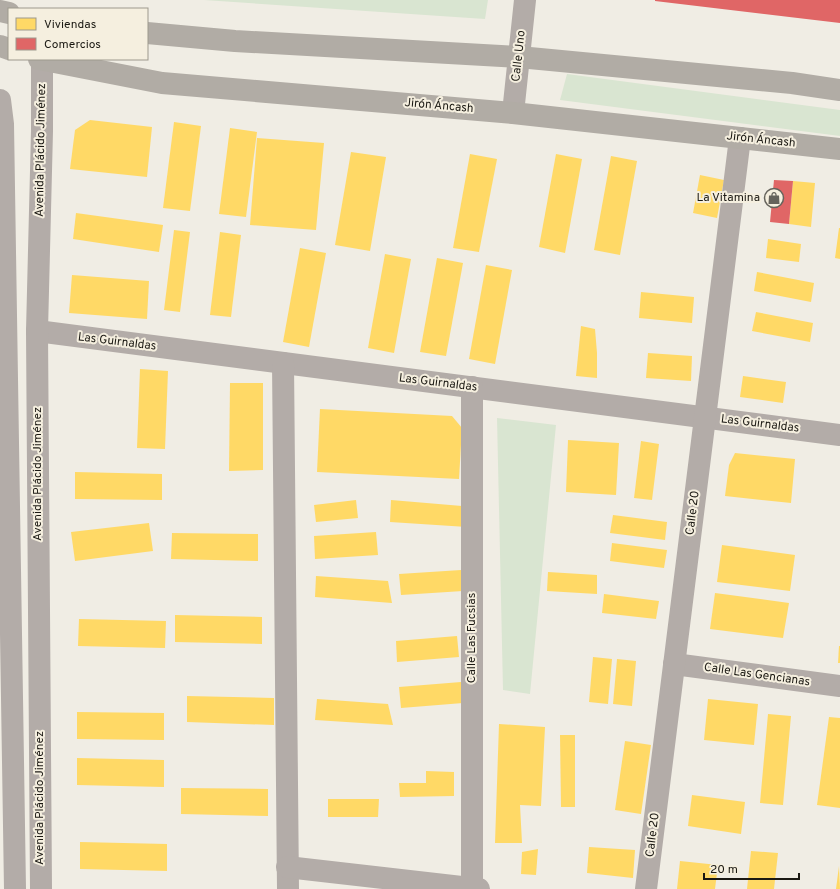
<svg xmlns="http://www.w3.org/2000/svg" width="840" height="889" viewBox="0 0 840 889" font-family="Overpass,sans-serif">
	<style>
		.green { fill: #d9e5d1 }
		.homes { fill: #ffd966 }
		.shops { fill: #e06666 }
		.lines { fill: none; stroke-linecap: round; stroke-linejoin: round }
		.minor { stroke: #b3aca8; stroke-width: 22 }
		.tertiary { stroke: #b3aca8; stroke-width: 22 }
		.secondary { stroke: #b1aca5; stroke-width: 22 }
		.labels { text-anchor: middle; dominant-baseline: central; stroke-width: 4; stroke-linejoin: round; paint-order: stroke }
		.street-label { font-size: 12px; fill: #1a1812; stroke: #f5efdf }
		.poi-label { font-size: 12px; fill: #1a1812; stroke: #f5efdf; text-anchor: end }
	</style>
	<rect width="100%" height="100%" fill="#f0ede4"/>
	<g class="green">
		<path d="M204 0H488L485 19Z"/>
		<path d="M567 74 840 110V136L560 100Z"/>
		<path d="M497 418 556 425 530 694 503 690Z"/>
	</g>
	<g class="homes">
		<path d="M90 120 152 127 147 177 70 169 75 130Z"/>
		<path d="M174 122 201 126 190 211 163 208Z"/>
		<path d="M230 128 257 132 246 217 219 214Z"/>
		<path d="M257 138 324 143 316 230 250 225Z"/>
		<path d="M351 152 386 157 370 251 335 245Z"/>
		<path d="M470 154 497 159 479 252 453 248Z"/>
		<path d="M556 154 582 159 565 253 539 247Z"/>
		<path d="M611 156 637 161 620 255 594 250Z"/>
		<path d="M700 175 724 180 717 218 693 213Z"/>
		<path d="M793 181 815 183 811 227 789 224Z"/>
		<path d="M76 213 163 225 159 252 73 239Z"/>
		<path d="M839 228H840V259L835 258Z"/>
		<path d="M174 230 190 232 180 312 164 310Z"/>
		<path d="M220 232 241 235 231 317 210 315Z"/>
		<path d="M768 239 801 244 799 262 766 258Z"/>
		<path d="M300 248 326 253 309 347 283 342Z"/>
		<path d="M385 254 411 259 394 353 368 348Z"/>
		<path d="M437 258 463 263 446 356 420 352Z"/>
		<path d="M486 265 512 270 495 364 469 359Z"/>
		<path d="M757 272 814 283 811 302 754 291Z"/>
		<path d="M72 275 149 281 147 319 69 313Z"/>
		<path d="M641 292 694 297 692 323 639 318Z"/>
		<path d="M756 312 813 323 810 342 752 331Z"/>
		<path d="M581 326 595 329 597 353V378L576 376Z"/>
		<path d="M648 353 692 356 691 381 646 378Z"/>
		<path d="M140 369 168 371 165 449 137 448Z"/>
		<path d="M743 376 786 382 783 403 740 397Z"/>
		<path d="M230 383H263V470L229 471Z"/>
		<path d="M320 409 452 416 462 428 459 479 317 472Z"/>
		<path d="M568 440 619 443 616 495 566 492Z"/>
		<path d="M641 441 659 444 652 500 634 498Z"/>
		<path d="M735 453 795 459 791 503 725 496 729 465Z"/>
		<path d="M75 472 162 474V500L75 499Z"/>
		<path d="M356 500 358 518 316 522 314 505Z"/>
		<path d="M391 500 462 506 467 527 390 522Z"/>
		<path d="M613 515 667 522 665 540 610 533Z"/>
		<path d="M149 523 153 551 75 561 71 532Z"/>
		<path d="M376 532 378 555 315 559 314 536Z"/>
		<path d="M172 533 258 534V561L171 559Z"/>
		<path d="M612 543 667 550 664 568 610 561Z"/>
		<path d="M722 545 795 555 790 591 717 582Z"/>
		<path d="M461 570 463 591 401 595 399 574Z"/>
		<path d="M548 572 597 575V594L547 591Z"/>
		<path d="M316 576 388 581 392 603 315 597Z"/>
		<path d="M715 593 789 603 783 638 710 629Z"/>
		<path d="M604 594 659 601 656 619 602 613Z"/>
		<path d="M175 615 262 617V644L175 642Z"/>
		<path d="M79 619 166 621 165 648 78 646Z"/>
		<path d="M457 636 459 657 397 662 396 641Z"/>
		<path d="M839 646H840V663H838Z"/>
		<path d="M593 657 612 659 608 704 589 702Z"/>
		<path d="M617 659 636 661 632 706 613 704Z"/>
		<path d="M461 682 463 703 401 708 399 687Z"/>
		<path d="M187 696 274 698V725L187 722Z"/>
		<path d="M317 699 388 704 393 725 315 720Z"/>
		<path d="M708 699 758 704 754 745 704 740Z"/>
		<path d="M77 712 164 713V740L77 739Z"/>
		<path d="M768 714 791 716 783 805 760 803Z"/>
		<path d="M829 717 840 718V808L817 805Z"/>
		<path d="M499 724 545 727 541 806 520 805 522 843H495Z"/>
		<path d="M560 735H575V807H561Z"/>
		<path d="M625 741 651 745 641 814 615 810Z"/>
		<path d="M77 758 164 760V787L77 785Z"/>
		<path d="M426 771 454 772V796L400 797 399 783H426Z"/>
		<path d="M181 788 268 789V816L181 814Z"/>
		<path d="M692 795 745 802 741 834 688 826Z"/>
		<path d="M328 799H379L378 817H328Z"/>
		<path d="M80 842 167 844V871L80 869Z"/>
		<path d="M589 847 635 850 633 878 587 873Z"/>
		<path d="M538 849 536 875 521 874 522 852Z"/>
		<path d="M751 851 778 853 774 889H747Z"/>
		<path d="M680 861 718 865 715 889H677Z"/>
		<path d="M839 866 840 889H836Z"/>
	</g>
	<g class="shops">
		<path d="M655 0H840V23L655 1Z"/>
		<path d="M774 180 793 181 789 224 770 222Z"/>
	</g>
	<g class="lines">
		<g class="minor">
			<path d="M513 113 525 0"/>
			<path d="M37 331 840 435"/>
			<path d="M283 363 288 889"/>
			<path d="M674 664 840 686"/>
			<path d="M287 867 479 889"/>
			<path d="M472 888V387"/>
			<path d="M646 889 740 138"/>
		</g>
		<g class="tertiary">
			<path d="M0 100 3 124 15 889"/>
			<path d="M41 889 37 331 42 131V59"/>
		</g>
		<g class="secondary">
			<path d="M0 11 9 13"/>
			<path d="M147 33 235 41 519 57 792 83 840 90"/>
			<path d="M0 46 9 49"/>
			<path d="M39 59 162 83 513 113 840 149"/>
		</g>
	</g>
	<defs>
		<g id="shop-ring" transform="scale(1)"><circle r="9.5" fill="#f5efdf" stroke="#65635c" stroke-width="1.5"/><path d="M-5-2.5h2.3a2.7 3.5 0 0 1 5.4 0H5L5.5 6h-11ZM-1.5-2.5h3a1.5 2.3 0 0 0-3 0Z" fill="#65635c"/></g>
	</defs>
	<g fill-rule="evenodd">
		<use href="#shop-ring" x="774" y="198"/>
	</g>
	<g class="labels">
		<g class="street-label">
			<text transform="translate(519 56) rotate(-84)">Calle Uno</text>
			<text transform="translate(439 106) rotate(5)">Jirón Áncash</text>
			<text transform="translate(761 140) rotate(6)">Jirón Áncash</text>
			<text transform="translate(41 150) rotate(-89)">Avenida Plácido Jiménez</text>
			<text transform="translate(117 342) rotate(7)">Las Guirnaldas</text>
			<text transform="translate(438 383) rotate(7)">Las Guirnaldas</text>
			<text transform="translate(760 424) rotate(7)">Las Guirnaldas</text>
			<text transform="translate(38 474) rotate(-90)">Avenida Plácido Jiménez</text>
			<text transform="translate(693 513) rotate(-83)">Calle 20</text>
			<text transform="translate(472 638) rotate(-90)">Calle Las Fucsias</text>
			<text transform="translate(757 675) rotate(8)">Calle Las Gencianas</text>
			<text transform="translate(40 798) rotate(-90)">Avenida Plácido Jiménez</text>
			<text transform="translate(653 835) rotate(-83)">Calle 20</text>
		</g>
		<g class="poi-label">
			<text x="760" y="198">La Vitamina</text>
		</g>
	</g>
	<rect x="8" y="8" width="140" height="52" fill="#f5efdf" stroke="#9d998d"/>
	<rect x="16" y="18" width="20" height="12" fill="#ffd966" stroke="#9d998d"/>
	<text x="44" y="28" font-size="12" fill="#1a1812">Viviendas</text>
	<rect x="16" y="38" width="20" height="12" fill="#e06666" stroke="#9d998d"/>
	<text x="44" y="48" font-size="12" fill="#1a1812">Comercios</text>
	<path d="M704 873v6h95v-6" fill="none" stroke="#1a1812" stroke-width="2"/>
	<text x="710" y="873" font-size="12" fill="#1a1812" stroke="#f5efdf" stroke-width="3" paint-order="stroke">20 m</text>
</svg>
